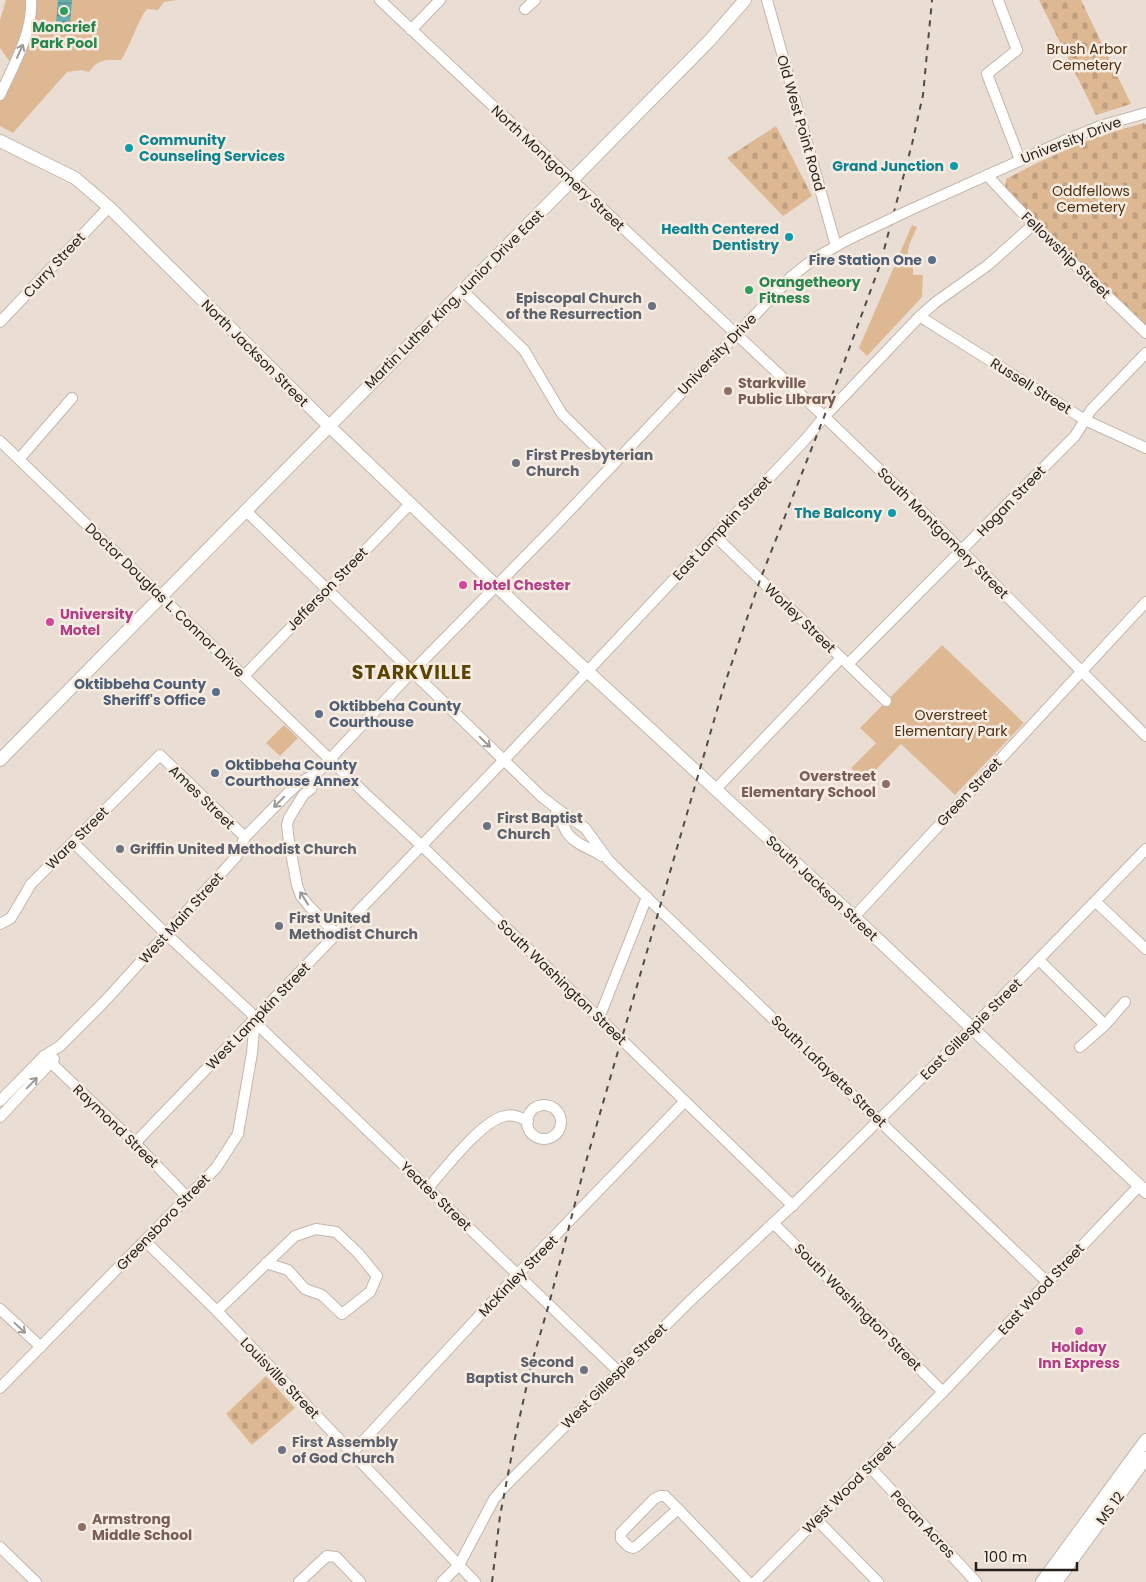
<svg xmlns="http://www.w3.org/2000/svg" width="1146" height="1582" viewBox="0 0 1146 1582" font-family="Poppins,sans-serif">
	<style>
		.green { fill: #deb893 }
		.cemetery { fill: url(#cemetery-stones) }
		.water { fill: url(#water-rules) }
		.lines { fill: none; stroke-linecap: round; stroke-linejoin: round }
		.minor-casing { stroke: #c2b7ac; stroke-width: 12 }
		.major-casing { stroke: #c2b7ac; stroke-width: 14 }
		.minor { stroke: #fff; stroke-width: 10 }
		.major { stroke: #fff; stroke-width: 12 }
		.rail { stroke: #504b45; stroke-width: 2; stroke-dasharray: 6 6; stroke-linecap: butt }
		.minor-bridge-casing { stroke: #c2b7ac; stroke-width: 12; stroke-linecap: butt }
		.minor-bridge { stroke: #fff; stroke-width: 10 }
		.oneway { stroke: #9c9a98 }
		.leisure-dot { fill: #2e9e5b; stroke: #f7ece1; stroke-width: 2 }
		.culture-dot { fill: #0f9aa8; stroke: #f7ece1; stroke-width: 2 }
		.service-dot { fill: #5c6f8a; stroke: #f7ece1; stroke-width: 2 }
		.worship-dot { fill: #6b7280; stroke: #f7ece1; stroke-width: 2 }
		.education-dot { fill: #8d6e63; stroke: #f7ece1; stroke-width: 2 }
		.hotel-dot { fill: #d1479c; stroke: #f7ece1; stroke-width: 2 }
		.labels { text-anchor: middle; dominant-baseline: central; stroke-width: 5; stroke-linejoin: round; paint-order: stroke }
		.leisure-label { font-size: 14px; font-weight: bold; fill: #27864d; stroke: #f7ece1 }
		.park-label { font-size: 14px; fill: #4c3012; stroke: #f7ece1 }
		.street-label { font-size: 14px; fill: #231f1b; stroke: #f7ece1 }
		.culture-label { font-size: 14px; font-weight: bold; fill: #0d838f; stroke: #f7ece1; text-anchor: end }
		.service-label { font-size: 14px; font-weight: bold; fill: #4e5e75; stroke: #f7ece1; text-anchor: end }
		.worship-label { font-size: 14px; font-weight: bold; fill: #5b616d; stroke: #f7ece1; text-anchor: start }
		.education-label { font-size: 14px; font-weight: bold; fill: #785e54; stroke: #f7ece1; text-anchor: start }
		.hotel-label { font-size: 14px; font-weight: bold; fill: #b23c85; stroke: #f7ece1; text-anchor: start }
		.district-label { font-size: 19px; font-weight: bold; letter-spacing: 1px; fill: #5a4403; stroke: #f7ece1 }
	</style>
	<defs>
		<pattern id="cemetery-stones" width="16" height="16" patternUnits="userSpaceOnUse" patternTransform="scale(1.25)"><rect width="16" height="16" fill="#deb893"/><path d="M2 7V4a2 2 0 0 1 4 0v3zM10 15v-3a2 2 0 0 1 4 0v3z" fill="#be9e7e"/></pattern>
		<pattern id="water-rules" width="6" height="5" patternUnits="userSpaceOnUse" patternTransform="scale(1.25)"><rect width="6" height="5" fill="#69adad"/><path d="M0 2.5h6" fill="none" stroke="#568c8c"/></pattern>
	</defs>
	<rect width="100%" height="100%" fill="#eaded4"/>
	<g class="green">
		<path d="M6 0H178L164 2 158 10 147 9C137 21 131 45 121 60 105 60 99 58 89 72L81 70 67 72 13 133 0 126V102L15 69 0 48V20Z"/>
		<path d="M912 225 917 227 909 245 906 266 913 267V275H923L922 297 867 356 859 348Z"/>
		<path d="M942 645 1024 723 955 795 901 744 865 781 851 768 876 743 860 728Z"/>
		<path d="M284 725 298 738 280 756 266 743Z"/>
	</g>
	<g class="cemetery">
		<path d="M1039 0H1081L1131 104 1096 115Z"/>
		<path d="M1144 123 1146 125V327L1005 192 1006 179 1041 161 1098 136Z"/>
		<path d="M776 126 812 196 783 216 727 158Z"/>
		<path d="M266 1376 295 1408 252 1445 226 1414Z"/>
	</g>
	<path class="water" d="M58 0H72L70 24 56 23Z"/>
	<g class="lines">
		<g class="minor-casing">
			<g id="minor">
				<path d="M380 0 831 423 912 501 1146 736"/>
				<path d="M767 0 836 246"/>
				<path d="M998 0 1017 50 987 74 1020 160"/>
				<path d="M525 9 535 0"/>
				<path d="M411 30 440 0"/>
				<path d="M0 95C13 66 33 33 31 0"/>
				<path d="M987 175C1037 231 1093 281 1146 333"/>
				<path d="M912 209 1066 140 1100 126 1146 113"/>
				<path d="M463 291 524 350 562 414 613 464"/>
				<path d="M920 316 927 321 1085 420 1146 448"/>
				<path d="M0 322 109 207"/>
				<path d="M0 441 370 798 421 845 793 1206"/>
				<path d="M20 458 72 398"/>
				<path d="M245 510 542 797 563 813 585 828 609 861 1047 1282"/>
				<path d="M715 536 886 701"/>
				<path d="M848 664 1075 436 1091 410 1146 353"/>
				<path d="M244 676 411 503"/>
				<path d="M317 773 311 789 304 794 289 818 287 825 289 842 297 885 301 896 309 906 336 934"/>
				<path d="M715 790 841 658"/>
				<path d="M556 813C562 820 563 827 568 834 576 845 590 848 602 856"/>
				<path d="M73 842 166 934 250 1012 263 1030 619 1372"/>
				<path d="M1096 902 1146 949"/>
				<path d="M854 917 1146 602"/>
				<path d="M0 924 11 918 31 884 160 755 245 837"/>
				<path d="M1039 960 1105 1025"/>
				<path d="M599 1018 647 897"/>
				<path d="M1080 1047 1105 1025 1125 1002"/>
				<path d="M44 1056 135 1143 187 1197"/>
				<path d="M0 1101 44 1056 60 1046 105 1001 236 857 245 837 287 794 299 783 317 773 407 677 554 527 791 277 815 258 847 240"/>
				<circle cx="544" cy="1122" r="17"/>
				<path d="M0 1117 54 1059"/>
				<path d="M135 1143 504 760 804 441 824 417 920 316 936 302 988 265 1034 224"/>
				<path d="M428 1188C445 1169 481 1121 505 1116 513 1114 520 1117 528 1121"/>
				<path d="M773 1223 943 1392"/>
				<path d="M145 1241 217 1311 475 1582"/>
				<path d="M0 1309 41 1347"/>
				<path d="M217 1311 295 1236 316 1229 336 1232 358 1253 377 1276 370 1292 342 1314 322 1295 305 1289 288 1270 266 1263"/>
				<path d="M0 1388 216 1168 238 1134 252 1053 255 1018"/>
				<path d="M352 1453 517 1275 685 1101"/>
				<path d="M870 1467 976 1582"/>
				<path d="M660 1496H665L678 1509 637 1546 633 1548 628 1546 621 1539V1533L654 1499Z"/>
				<path d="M678 1509 748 1582"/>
				<path d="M817 1520 878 1582"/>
				<path d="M0 1547 36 1582"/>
				<path d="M299 1582 327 1556 336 1557 360 1582"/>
				<path d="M442 1582 459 1565 494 1499 506 1485 689 1302 798 1200 967 1033 1146 849"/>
				<path d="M755 1582 943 1392 1139 1186"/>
			</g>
		</g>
		<g class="major-casing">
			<g id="major">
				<path d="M0 141 75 178 109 207 329 426 533 621 854 917 1146 1192"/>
				<path d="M0 760 710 40 745 0"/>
				<path d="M1042 1582 1146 1440"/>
				<path d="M1056 1582 1146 1458"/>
			</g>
		</g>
		<use href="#minor" class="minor"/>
		<use href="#major" class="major"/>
		<path class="rail" d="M492 1582 500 1516 515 1438 532 1362 549 1304 585 1165 724 686 760 580 824 417 880 265 912 144 923 95 932 0"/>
		<g class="minor-bridge-casing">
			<path id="minor-bridge" d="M847 240 912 209"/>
		</g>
		<use href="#minor-bridge" class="minor-bridge"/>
	</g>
	<defs><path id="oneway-shaft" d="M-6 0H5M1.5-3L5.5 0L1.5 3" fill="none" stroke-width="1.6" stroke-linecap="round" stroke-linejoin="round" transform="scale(1.25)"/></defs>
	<g class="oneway">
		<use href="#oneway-shaft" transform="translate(20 51) rotate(-66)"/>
		<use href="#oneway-shaft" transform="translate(485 742) rotate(44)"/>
		<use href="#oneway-shaft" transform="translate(279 802) rotate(134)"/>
		<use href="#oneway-shaft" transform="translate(304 898) rotate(-122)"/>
		<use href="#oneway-shaft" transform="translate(32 1083) rotate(-46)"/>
		<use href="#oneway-shaft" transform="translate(20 1328) rotate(43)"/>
	</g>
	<g class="leisure-dot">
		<circle cx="64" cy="11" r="5"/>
		<circle cx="749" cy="290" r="5"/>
	</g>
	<g class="culture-dot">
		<circle cx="129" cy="148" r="5"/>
		<circle cx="954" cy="166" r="5"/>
		<circle cx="789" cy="237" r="5"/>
		<circle cx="892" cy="513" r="5"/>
	</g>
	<g class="service-dot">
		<circle cx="932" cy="260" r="5"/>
		<circle cx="216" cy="692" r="5"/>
		<circle cx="319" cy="714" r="5"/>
		<circle cx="215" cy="773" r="5"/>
	</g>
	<g class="worship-dot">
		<circle cx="652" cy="306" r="5"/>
		<circle cx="516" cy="463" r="5"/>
		<circle cx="487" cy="826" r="5"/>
		<circle cx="120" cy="849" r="5"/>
		<circle cx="279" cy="926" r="5"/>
		<circle cx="584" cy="1370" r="5"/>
		<circle cx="282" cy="1450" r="5"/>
	</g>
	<g class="education-dot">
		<circle cx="728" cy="391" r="5"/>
		<circle cx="886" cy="784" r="5"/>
		<circle cx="82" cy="1527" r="5"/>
	</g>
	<g class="hotel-dot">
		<circle cx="463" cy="585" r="5"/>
		<circle cx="50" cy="622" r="5"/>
		<circle cx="1079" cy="1331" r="5"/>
	</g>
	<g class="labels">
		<g class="leisure-label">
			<text x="64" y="27">Moncrief<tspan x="64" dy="16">Park Pool</tspan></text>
			<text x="759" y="282" text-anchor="start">Orangetheory<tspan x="759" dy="16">Fitness</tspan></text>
		</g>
		<g class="park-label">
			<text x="1087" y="49">Brush Arbor<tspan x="1087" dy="16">Cemetery</tspan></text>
			<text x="1091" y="191">Oddfellows<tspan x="1091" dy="16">Cemetery</tspan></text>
			<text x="951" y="715">Overstreet<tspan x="951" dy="16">Elementary Park</tspan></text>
		</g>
		<g class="street-label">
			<text transform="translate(801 123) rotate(74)">Old West Point Road</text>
			<text transform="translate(1071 140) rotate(-21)">University Drive</text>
			<text transform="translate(558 168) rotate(43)">North Montgomery Street</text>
			<text transform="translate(1066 255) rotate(44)">Fellowship Street</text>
			<text transform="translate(54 265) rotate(-47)">Curry Street</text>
			<text transform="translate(454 299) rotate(-45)">Martin Luther King, Junior Drive East</text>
			<text transform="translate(255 353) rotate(45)">North Jackson Street</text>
			<text transform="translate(717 354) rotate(-46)">University Drive</text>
			<text transform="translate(1031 386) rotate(32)">Russell Street</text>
			<text transform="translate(1011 501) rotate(-46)">Hogan Street</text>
			<text transform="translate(722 528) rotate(-47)">East Lampkin Street</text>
			<text transform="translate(943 533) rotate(45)">South Montgomery Street</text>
			<text transform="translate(327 589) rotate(-46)">Jefferson Street</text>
			<text transform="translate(165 600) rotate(44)">Doctor Douglas L. Connor Drive</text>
			<text transform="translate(800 618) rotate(44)">Worley Street</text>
			<text transform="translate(969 792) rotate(-47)">Green Street</text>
			<text transform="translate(202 797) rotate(44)">Ames Street</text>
			<text transform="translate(77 838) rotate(-45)">Ware Street</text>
			<text transform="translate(822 888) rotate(43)">South Jackson Street</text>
			<text transform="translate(181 918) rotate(-48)">West Main Street</text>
			<text transform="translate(562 982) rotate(44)">South Washington Street</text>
			<text transform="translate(258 1016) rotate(-46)">West Lampkin Street</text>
			<text transform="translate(971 1029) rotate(-45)">East Gillespie Street</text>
			<text transform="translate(829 1071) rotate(44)">South Lafayette Street</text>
			<text transform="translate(116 1126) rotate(44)">Raymond Street</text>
			<text transform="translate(436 1196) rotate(44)">Yeates Street</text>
			<text transform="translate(163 1222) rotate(-46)">Greensboro Street</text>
			<text transform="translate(518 1276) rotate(-46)">McKinley Street</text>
			<text transform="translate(1041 1289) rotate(-47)">East Wood Street</text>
			<text transform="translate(858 1307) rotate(45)">South Washington Street</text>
			<text transform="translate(614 1376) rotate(-45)">West Gillespie Street</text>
			<text transform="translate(280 1378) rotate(46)">Louisville Street</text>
			<text transform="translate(849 1487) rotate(-45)">West Wood Street</text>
			<text transform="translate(1110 1508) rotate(-54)">MS 12</text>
			<text transform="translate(923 1524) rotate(47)">Pecan Acres</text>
		</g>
		<g class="culture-label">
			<text x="139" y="140" text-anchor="start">Community<tspan x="139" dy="16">Counseling Services</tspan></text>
			<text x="944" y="166">Grand Junction</text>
			<text x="779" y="229">Health Centered<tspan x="779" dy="16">Dentistry</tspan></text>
			<text x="882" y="513">The Balcony</text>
		</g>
		<g class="service-label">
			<text x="922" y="260">Fire Station One</text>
			<text x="206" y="684">Oktibbeha County<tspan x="206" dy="16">Sheriff's Office</tspan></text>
			<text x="329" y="706" text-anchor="start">Oktibbeha County<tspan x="329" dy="16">Courthouse</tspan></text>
			<text x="225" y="765" text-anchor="start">Oktibbeha County<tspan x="225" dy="16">Courthouse Annex</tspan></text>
		</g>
		<g class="worship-label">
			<text x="642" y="298" text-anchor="end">Episcopal Church<tspan x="642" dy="16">of the Resurrection</tspan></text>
			<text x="526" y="455">First Presbyterian<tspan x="526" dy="16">Church</tspan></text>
			<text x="497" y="818">First Baptist<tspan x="497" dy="16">Church</tspan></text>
			<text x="130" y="849">Griffin United Methodist Church</text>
			<text x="289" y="918">First United<tspan x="289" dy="16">Methodist Church</tspan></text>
			<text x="574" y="1362" text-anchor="end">Second<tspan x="574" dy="16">Baptist Church</tspan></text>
			<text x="292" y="1442">First Assembly<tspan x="292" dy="16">of God Church</tspan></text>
		</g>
		<g class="education-label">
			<text x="738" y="383">Starkville<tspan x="738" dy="16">Public LIbrary</tspan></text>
			<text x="876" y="776" text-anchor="end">Overstreet<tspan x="876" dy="16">Elementary School</tspan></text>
			<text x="92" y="1519">Armstrong<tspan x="92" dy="16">Middle School</tspan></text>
		</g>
		<g class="hotel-label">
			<text x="473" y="585">Hotel Chester</text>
			<text x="60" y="614">University<tspan x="60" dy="16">Motel</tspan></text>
			<text x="1079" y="1347" text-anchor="middle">Holiday<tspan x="1079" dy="16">Inn Express</tspan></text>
		</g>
		<g class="district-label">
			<text x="412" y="672">STARKVILLE</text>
		</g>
	</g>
	<path d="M976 1562v8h101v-8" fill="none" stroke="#231f1b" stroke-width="2.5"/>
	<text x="984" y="1562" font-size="15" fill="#231f1b" stroke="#f7ece1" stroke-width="4" paint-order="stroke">100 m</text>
</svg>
